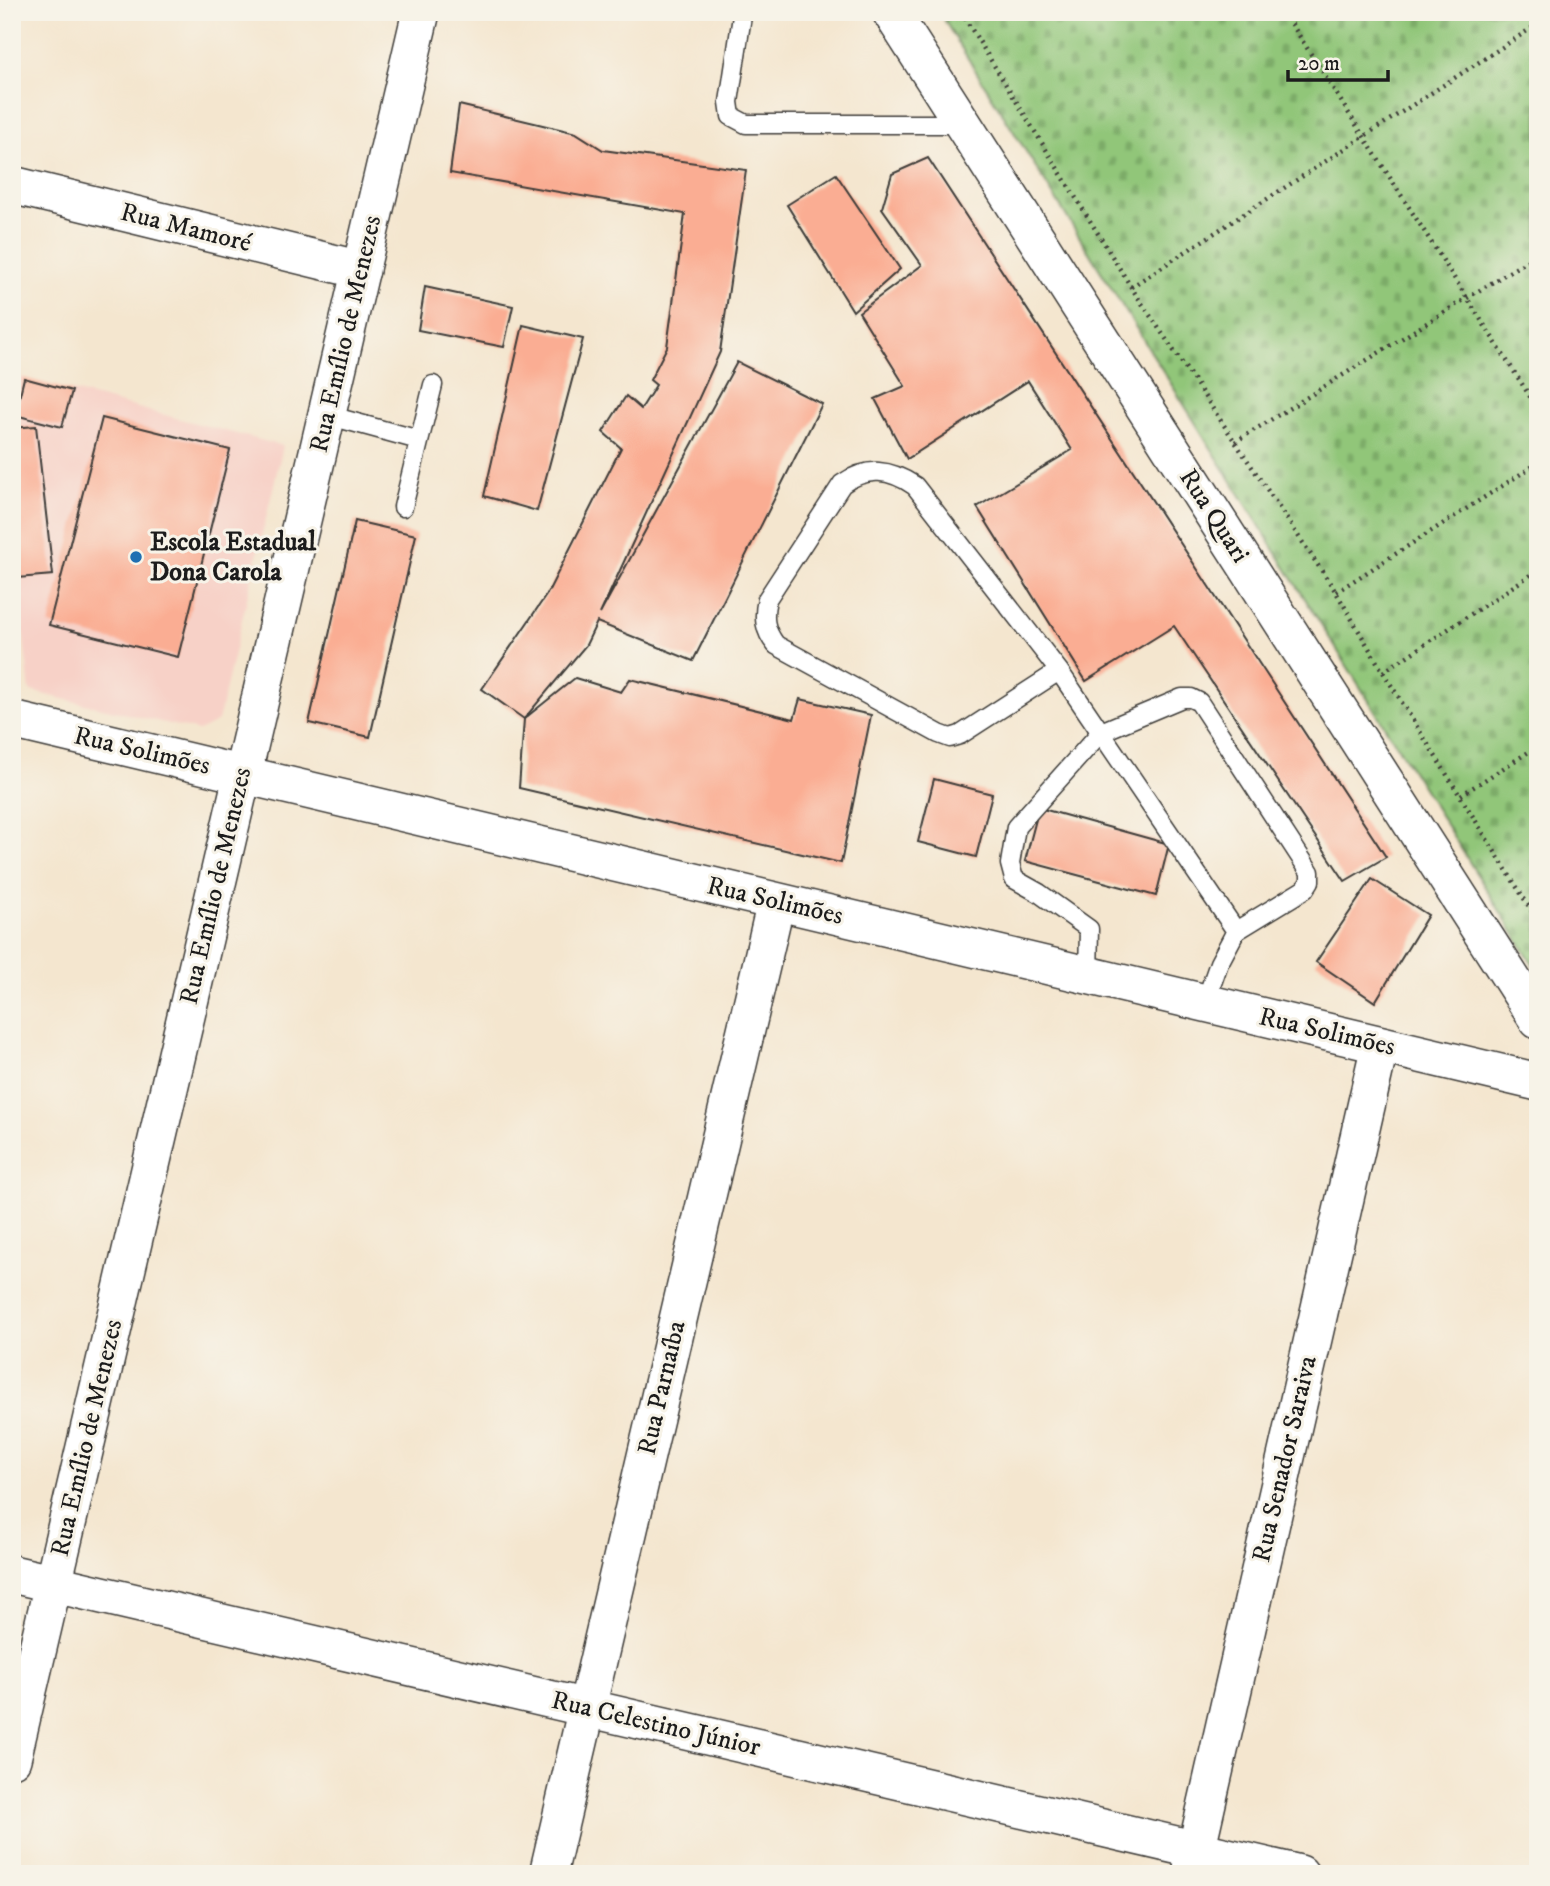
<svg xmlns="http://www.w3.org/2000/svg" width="1550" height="1886" viewBox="0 0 1550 1886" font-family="'IM FELL DW Pica',serif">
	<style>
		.built { fill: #f7d1c7 }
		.cemetery { fill: url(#cemetery-stones); stroke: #56714a; stroke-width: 2 }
		.building { fill: #faad93 }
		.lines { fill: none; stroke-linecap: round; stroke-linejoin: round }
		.service-casing { stroke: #3c3a37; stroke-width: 21 }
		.minor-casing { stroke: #3c3a37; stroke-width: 40 }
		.path { stroke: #3c3a37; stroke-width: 4.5; stroke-dasharray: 2 5; stroke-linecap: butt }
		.service { stroke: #fff; stroke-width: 18 }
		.minor { stroke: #fff; stroke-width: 37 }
		.poi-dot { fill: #1f6fb2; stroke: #f7f3e8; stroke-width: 2.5 }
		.labels { text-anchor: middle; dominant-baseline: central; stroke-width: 6; stroke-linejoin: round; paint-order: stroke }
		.street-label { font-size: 26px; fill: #1c1c1c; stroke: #f7f3e8 }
		.poi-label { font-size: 26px; font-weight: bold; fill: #1c1c1c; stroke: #f7f3e8; text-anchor: start }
	</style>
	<defs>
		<pattern id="cemetery-stones" width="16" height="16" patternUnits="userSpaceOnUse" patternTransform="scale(1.75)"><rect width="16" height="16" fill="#91c679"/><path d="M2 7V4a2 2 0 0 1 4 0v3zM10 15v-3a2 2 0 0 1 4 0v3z" fill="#7caa68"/></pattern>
	</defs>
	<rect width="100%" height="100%" fill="#f7f3e8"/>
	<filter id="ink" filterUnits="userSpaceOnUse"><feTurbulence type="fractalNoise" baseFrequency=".0143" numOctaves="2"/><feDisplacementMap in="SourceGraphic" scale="14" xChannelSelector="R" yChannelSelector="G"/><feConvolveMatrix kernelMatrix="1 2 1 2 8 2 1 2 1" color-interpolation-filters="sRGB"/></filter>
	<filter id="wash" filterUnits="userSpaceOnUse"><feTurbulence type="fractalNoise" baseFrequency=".00686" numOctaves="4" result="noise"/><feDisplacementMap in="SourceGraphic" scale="28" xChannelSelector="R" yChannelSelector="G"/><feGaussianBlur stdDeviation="1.57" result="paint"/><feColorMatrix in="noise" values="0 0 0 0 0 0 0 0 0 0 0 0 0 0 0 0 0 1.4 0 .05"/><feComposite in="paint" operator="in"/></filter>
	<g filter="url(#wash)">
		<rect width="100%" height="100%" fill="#f4e6cf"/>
		<path class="built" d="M12 375 283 446 218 721 199 731 30 691 12 535Z"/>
		<path class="cemetery" d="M939 12H1538V972Z"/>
		<g id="blocks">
			<g class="building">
				<path d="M459 105 576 133 603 150 746 170 720 352 600 614 737 362 822 404 693 661 597 622 586 645 524 719 482 689 547 594 621 448 603 432 626 396 641 409 656 385 650 380 667 347 685 214 450 173Z"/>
				<path d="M928 158 1386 857 1345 881 1174 626 1086 681 977 507 1072 450 1028 381 907 459 875 399 905 386 859 312 922 265 882 208 892 174Z"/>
				<path d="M836 174 900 269 853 311 787 205Z"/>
				<path d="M425 287 513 306 504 347 418 330Z"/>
				<path d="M523 325 583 339 537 511 484 496Z"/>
				<path d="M24 378 72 391 62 427 15 415Z"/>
				<path d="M102 418 230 450 178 657 49 625Z"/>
				<path d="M36 426 53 575 17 578 12 535V428Z"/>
				<path d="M355 521 416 535 370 737 309 723Z"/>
				<path d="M575 678 621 692 630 679 794 719 800 699 871 715 841 863 519 788 524 719Z"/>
				<path d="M934 779 992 794 976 857 918 842Z"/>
				<path d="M1039 808 1169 844 1156 896 1025 861Z"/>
				<path d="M1372 879 1428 915 1375 1002 1316 962Z"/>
			</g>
		</g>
	</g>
	<g filter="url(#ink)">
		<use href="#blocks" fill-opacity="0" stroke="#3c3a37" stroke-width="2"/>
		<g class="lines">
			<g class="service-casing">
				<g id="service">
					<path d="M742 16 729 102 731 116 746 124H963"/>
					<path d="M327 415 419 440"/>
					<path d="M403 507 433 385"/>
					<path d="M1059 671 960 735 950 738 939 734 776 645C764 630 763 617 767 599L842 484C868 466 890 469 915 486L1059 671 1236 931 1219 963 1205 1003"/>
					<path d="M1088 975 1089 929 1039 893 1014 879 1010 864 1016 827 1101 732 1182 698H1191L1199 702 1310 872V881L1305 889 1236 931"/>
				</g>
			</g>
			<g class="minor-casing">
				<g id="minor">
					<path d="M891 12 1538 1020"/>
					<path d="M12 185 361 270"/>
					<path d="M12 720 1538 1082"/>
					<path d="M12 1574 1300 1874"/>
					<path d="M12 1759 421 12"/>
					<path d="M1191 1873 1380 1045"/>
					<path d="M548 1874 776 902"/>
				</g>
			</g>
			<g class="path">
				<path d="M961 12 1131 287 1336 592 1383 672 1538 921"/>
				<path d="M1284 12 1538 409"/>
				<path d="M1131 287 1538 24"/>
				<path d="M1235 442 1538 254"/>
				<path d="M1336 592 1538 463"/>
				<path d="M1383 672 1538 570"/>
				<path d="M1461 795 1538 746"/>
			</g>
			<use href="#service" class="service"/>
			<use href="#minor" class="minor"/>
		</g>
	</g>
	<circle class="poi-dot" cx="136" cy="557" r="7"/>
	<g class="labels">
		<g class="street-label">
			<text transform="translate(186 228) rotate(14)">Rua Mamoré</text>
			<text transform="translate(346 334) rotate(-77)">Rua Emílio de Menezes</text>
			<text transform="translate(1214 516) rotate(57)">Rua Quari</text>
			<text transform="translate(142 751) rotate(13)">Rua Solimões</text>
			<text transform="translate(216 886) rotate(-77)">Rua Emílio de Menezes</text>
			<text transform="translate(775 901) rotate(13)">Rua Solimões</text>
			<text transform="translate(1327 1032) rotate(13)">Rua Solimões</text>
			<text transform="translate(662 1388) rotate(-77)">Rua Parnaíba</text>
			<text transform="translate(87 1438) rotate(-77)">Rua Emílio de Menezes</text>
			<text transform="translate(1285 1459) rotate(-77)">Rua Senador Saraiva</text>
			<text transform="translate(656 1724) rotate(13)">Rua Celestino Júnior</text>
		</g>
		<g class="poi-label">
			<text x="150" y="542">Escola Estadual<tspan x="150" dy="30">Dona Carola</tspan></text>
		</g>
	</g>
	<rect width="1550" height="1886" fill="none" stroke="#f7f3e8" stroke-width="42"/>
	<path d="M1288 70v10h100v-10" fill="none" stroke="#1c1c1c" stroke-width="3.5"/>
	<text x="1298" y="70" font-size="21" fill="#1c1c1c" stroke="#f7f3e8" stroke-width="5" paint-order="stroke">20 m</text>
</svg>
